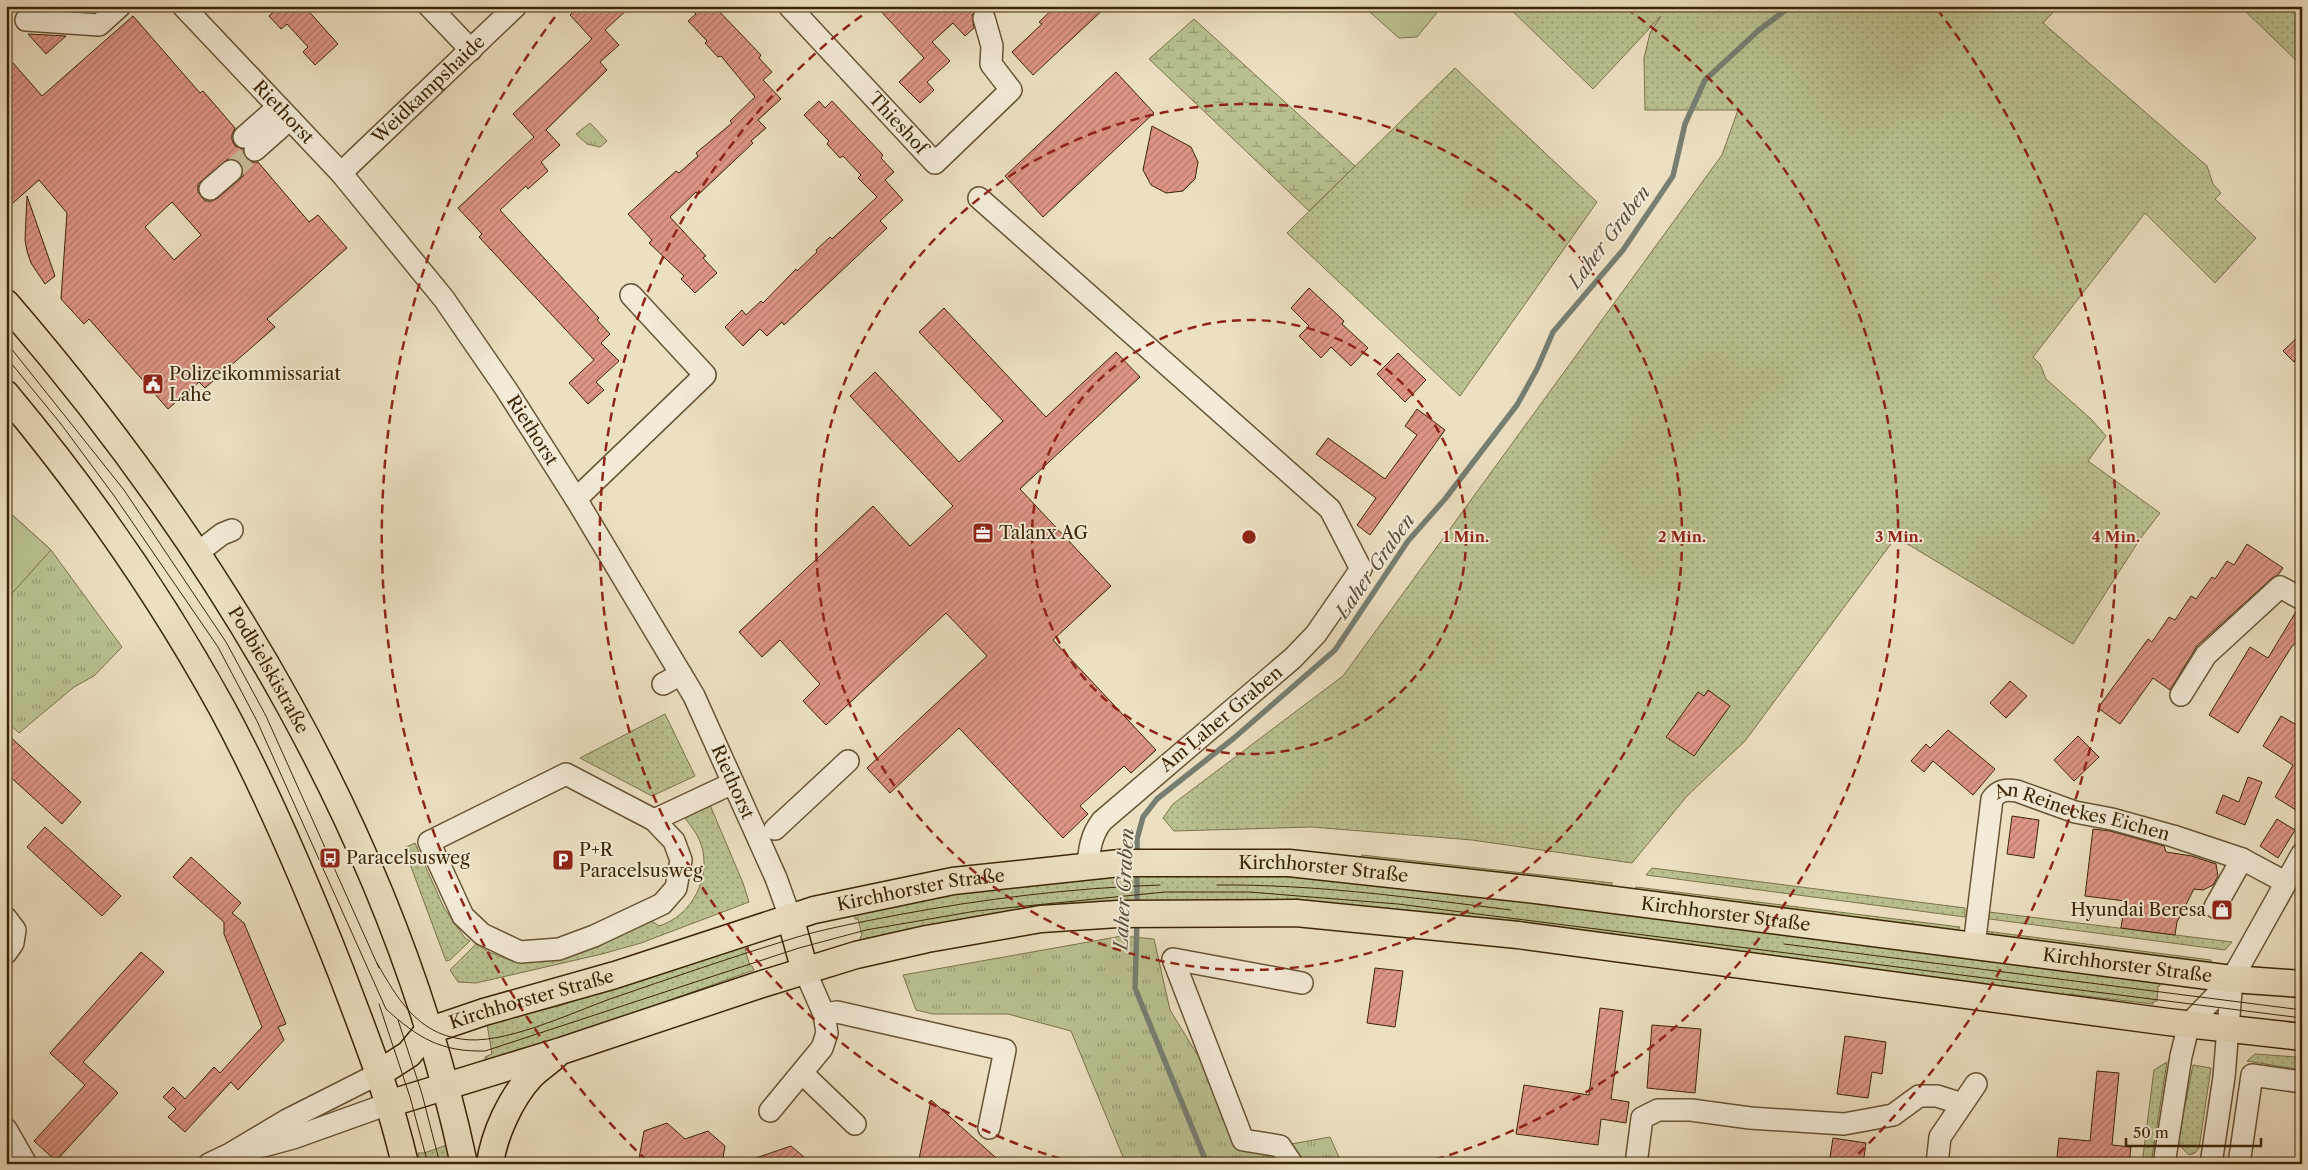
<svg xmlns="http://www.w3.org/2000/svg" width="2308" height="1170" viewBox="0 0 2308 1170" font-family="'Libre Caslon Text',serif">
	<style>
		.grass { fill: url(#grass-dots); stroke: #7b734a }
		.wetland { fill: url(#wetland-marsh); stroke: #7b734a }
		.park { fill: url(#park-tufts); stroke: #7b734a }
		.pitch { fill: #bac191; stroke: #7b734a }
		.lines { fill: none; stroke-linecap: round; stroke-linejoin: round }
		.stream { stroke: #767f72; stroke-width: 5.5 }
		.building { fill: url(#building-hatch); stroke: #3c2504; fill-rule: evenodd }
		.minor-tunnel { stroke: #c9bb9c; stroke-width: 21; stroke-dasharray: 21 11; stroke-linecap: butt }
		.minor-casing { stroke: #685434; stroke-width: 24 }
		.major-casing { stroke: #3c2504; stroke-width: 29 }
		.minor { stroke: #f3ebd7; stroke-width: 21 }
		.major { stroke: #ece0c2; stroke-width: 26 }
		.tram { stroke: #3c2504; stroke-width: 1 }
		.ring { fill: none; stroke: #8f2418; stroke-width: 2.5; stroke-dasharray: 9 6 }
		.labels { text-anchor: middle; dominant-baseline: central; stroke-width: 4; stroke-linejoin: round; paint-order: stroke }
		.street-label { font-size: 18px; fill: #3c2504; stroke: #f3ebd7 }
		.poi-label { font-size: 18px; fill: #3c2504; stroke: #f3ebd7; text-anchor: start }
		.water-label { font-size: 19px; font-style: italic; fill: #59523b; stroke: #f3ebd7 }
		.centre { fill: #8f2418; stroke: #f3ebd7; stroke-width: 2.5 }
		.ring-label { font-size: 15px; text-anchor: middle; font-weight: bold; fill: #8f2418; stroke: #f3ebd7; stroke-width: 4; stroke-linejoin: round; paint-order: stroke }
	</style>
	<defs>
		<pattern id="grass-dots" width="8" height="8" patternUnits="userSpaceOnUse" patternTransform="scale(1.25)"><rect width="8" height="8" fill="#bac191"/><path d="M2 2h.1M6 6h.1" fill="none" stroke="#989d74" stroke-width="1.8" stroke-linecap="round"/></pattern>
		<pattern id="wetland-marsh" width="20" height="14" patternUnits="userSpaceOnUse" patternTransform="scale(1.25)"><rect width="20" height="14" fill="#bac191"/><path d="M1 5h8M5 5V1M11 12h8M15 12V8" fill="none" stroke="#989d74"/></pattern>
		<pattern id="park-tufts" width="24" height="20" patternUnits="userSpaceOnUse" patternTransform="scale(1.25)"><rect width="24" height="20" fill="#bac191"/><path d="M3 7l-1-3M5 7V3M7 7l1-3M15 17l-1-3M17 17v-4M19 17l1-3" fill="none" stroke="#989d74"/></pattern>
		<pattern id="building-hatch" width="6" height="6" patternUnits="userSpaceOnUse" patternTransform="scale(1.25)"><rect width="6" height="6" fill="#de9586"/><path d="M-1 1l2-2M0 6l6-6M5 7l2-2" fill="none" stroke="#b5796b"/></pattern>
	</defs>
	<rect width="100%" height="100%" fill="#ece0c2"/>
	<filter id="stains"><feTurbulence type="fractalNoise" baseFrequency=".004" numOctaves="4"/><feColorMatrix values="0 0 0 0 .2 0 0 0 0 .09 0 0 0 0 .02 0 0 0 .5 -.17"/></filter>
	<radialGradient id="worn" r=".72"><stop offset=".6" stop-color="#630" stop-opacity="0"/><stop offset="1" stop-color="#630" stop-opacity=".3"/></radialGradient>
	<g class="grass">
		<path d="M1507 6H2059L2043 23 2207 166 2213 184 2221 193 2215 199 2256 238 2215 283 2145 213 2033 357 2040 364 2046 379 2091 419 2106 436 2088 461 2160 513 2140 539 2073 644 1896 537 1745 741 1687 796 1632 863 1472 840 1312 827 1174 831 1163 818 1173 804 1343 676 1722 155 1738 110H1645L1644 58 1650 33 1661 16 1593 89Z"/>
		<path d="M2240 6H2302V66Z"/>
		<path d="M1455 68 1597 202 1460 396 1287 233Z"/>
		<path d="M665 714 695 776 652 796 580 758Z"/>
		<path d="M710 805 743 883 749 902 641 943 602 954 476 983 458 982 450 970 476 944 489 952 514 962 515 957 649 919 659 926C692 916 712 877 701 844 697 833 689 823 682 815Z"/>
		<path d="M415 843 444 908 465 938 470 941 450 960 446 961 404 848Z"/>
		<path d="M1362 855 1613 883 1606 890 1359 858Z"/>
		<path d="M1652 868 1965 908V917L1646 875Z"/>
		<path d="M1305 874 2159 979 2160 986H2158L2157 1001H2154L2153 1004 2068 994 2065 997 1328 907 862 943 860 937 862 936 858 919H855L854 914 919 899 1088 876Z"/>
		<path d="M1636 887 1960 927 1955 935 1633 891Z"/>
		<path d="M1981 911 2232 942 2225 950 1982 918Z"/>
		<path d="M1985 931 2211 960V963L2165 961 1990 939Z"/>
		<path d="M745 941 749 948 745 949 750 966H752L754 970 485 1066V1057L492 1054 487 1024 562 1005Z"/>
		<path d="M2255 1054 2296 1057V1062L2302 1063V1070L2247 1061Z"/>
		<path d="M2167 1062 2151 1164H2142L2154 1070Z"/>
		<path d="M2193 1065 2211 1068 2199 1148 2195 1153 2189 1155 2181 1147 2178 1141Z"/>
		<path d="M447 1145 451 1164H420L418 1153H424Z"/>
	</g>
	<path class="wetland" d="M1194 19 1355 166 1309 211 1149 59Z"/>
	<g class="park">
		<path d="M590 123 607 141 600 147 587 144 576 134Z"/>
		<path d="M8 511 51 550 122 647 94 676 74 687 19 733 6 721V514Z"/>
		<path d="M1122 936 1154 939 1170 1010 1231 1110 1243 1140 1280 1146 1330 1137 1342 1164H1126L1071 1031 1008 1014H933L916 1010 903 975Z"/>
	</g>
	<g class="pitch">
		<path d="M1363 6H1435L1436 14 1417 37 1399 38Z"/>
		<path d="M8 511 51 550 6 600V514Z"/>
	</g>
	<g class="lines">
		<g class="stream">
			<path d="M1137 856V839L1143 817 1157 799 1234 738 1335 650 1408 541 1445 499 1517 405 1537 369 1553 332 1623 250 1673 176 1685 124 1705 80 1759 30 1791 6"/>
			<path d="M1137 908V870"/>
			<path d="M1137 920 1135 988 1207 1164"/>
		</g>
	</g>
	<g class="building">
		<path d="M280 6H304L338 44 315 65 303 52 308 47 287 24 281 29 269 16Z"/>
		<path d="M580 6H631L605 30 619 45 600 62 607 70 546 130 560 145 541 162 548 171 528 189 526 186 500 210 599 318 597 320 610 334 601 343 619 361 596 382 604 390 588 404 569 383 594 360 479 237 482 234 458 208 534 137 513 114 592 39 570 15Z"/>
		<path d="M688 6H714L761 55 759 58 772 72 763 80 781 99 758 120 766 128 751 141 753 143 699 194 696 192 670 217 706 256 703 258 717 273 695 293 681 279 684 276 649 243 652 240 628 214 676 171 679 173 698 156 696 153 732 123 730 121 755 97 721 56 718 57 705 43 707 41 688 21 696 14Z"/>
		<path d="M876 6H980L972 15 974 28 965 36 953 23 932 42 950 61 927 82 934 90 920 103 899 82 924 58Z"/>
		<path d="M1056 6H1107L1033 75 1012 52 1042 24 1039 22Z"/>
		<path d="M133 16 200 93 203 91 235 128 232 134V140L235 146 243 149 246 159 252 162H258L309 222 318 215 347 248 267 319 275 327 205 388 199 382 168 409 89 319 84 324 61 299 67 213 39 180 6 209V55L42 96ZM228 159H236L241 163 243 169V176L218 198 212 201H205L198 192V184ZM172 202 201 235 174 260 145 227Z"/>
		<path d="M28 34 66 36 46 54Z"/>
		<path d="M1116 72 1154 113 1043 217 1005 176Z"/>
		<path d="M819 101 825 108 832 101 883 155 881 158 894 172 885 180 903 200 880 221 887 228 784 325 782 322 767 336 760 329 743 346 725 327 742 310 746 315 761 301 763 303 796 269 797 271 817 252 816 250 830 237 832 239 877 197 858 178 861 175 843 156 840 158 827 144 829 141 804 115Z"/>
		<path d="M1152 126 1191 147 1198 162 1195 179 1183 191 1166 193 1151 185 1143 170Z"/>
		<path d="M27 196 55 276 45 284 31 263 27 251 25 240Z"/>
		<path d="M1309 288 1344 321 1342 324 1368 348 1351 366 1331 347 1321 358 1299 336 1309 326 1291 308Z"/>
		<path d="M944 308 1046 417 1116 352 1140 377 1020 489 1111 586 1053 640 1156 750 1131 773 1124 766 1080 806 1088 814 1063 838 959 728 890 793 867 768 987 656 946 613 826 725 803 701 820 684 780 640 762 657 739 632 873 506 910 546 953 506 850 396 875 372 959 462 1003 421 919 332Z"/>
		<path d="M2302 333V355L2294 362 2283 351Z"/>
		<path d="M1398 353 1426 380 1405 402 1377 374Z"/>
		<path d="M1417 409 1445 430 1370 535 1357 525 1376 498 1316 454 1328 438 1385 479 1417 435 1405 426Z"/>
		<path d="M2247 544 2283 568 2278 575 2272 578 2197 646 2170 690 2153 678 2120 724 2098 708 2148 639 2152 642 2169 617 2175 620 2191 596 2196 599 2212 577 2215 579 2227 561 2234 565Z"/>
		<path d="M2297 610 2302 611V646L2296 643 2292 646 2238 733 2209 715 2250 647 2268 658Z"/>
		<path d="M2010 681 2027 696 2006 718 1990 703Z"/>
		<path d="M1708 690 1730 706 1694 756 1666 737 1698 692 1704 696Z"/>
		<path d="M2281 716 2302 728V799L2296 810 2275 797 2293 765 2263 746Z"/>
		<path d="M1948 730 1995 769 1973 795 1933 761 1924 772 1911 761 1926 744 1930 748Z"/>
		<path d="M6 733 81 802 62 824 6 773Z"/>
		<path d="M2078 736 2099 757 2074 781 2054 760Z"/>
		<path d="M2248 777 2262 782 2245 825 2216 813 2223 795 2239 802Z"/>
		<path d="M2012 816 2039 820 2034 858 2007 854Z"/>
		<path d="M2277 819 2295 830 2278 858 2260 846Z"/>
		<path d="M45 827 121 896 102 916 27 847Z"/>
		<path d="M2093 829 2110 831 2164 846 2166 852 2192 856 2216 864 2218 876 2213 885 2203 890 2194 889 2177 922 2175 935 2121 928 2125 901 2085 896Z"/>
		<path d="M191 857 241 903 232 913 244 923 286 1024 278 1027 284 1040 238 1090 231 1082 185 1132 168 1117 176 1109 163 1097 173 1087 185 1099 214 1067 220 1073 262 1027 224 934V922L173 877Z"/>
		<path d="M141 952 164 972 83 1062 118 1093 56 1161 34 1141 85 1085 50 1053Z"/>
		<path d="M1375 968 1403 971 1395 1027 1367 1023Z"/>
		<path d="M1600 1008 1623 1011 1611 1099 1629 1102 1626 1123 1601 1119 1598 1145 1516 1134 1524 1085 1589 1095Z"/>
		<path d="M1652 1025 1701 1029 1695 1093 1647 1088Z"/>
		<path d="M1845 1036 1886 1042 1882 1074 1872 1072 1868 1098 1837 1094Z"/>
		<path d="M2097 1071 2119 1073 2112 1145 2131 1147 2129 1164H2107L2108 1162 2057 1157 2059 1138 2090 1141Z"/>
		<path d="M931 1100 1003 1164H918Z"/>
		<path d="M667 1123 685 1139 708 1131 725 1146 722 1164H638L644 1131Z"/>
		<path d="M1833 1138 1866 1143 1863 1164H1829Z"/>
		<path d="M791 1146 812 1164H748L747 1161Z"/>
	</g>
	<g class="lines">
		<path class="minor-tunnel" d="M231 171 255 150"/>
		<g class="minor-casing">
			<g id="minor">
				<path id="s1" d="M183 6 341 173 444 299 506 389 576 499 694 696 776 878 790 917"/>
				<path d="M429 6 471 50"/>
				<path id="s2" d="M789 6 935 163 1011 90 991 64 992 46 984 18"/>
				<path d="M26 20 99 25 120 6"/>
				<path d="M244 137 278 107"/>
				<path d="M255 150 290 119"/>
				<path id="s3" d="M341 173 516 6"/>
				<path d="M210 189 231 171"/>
				<path d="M979 198 1330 509 1361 569 1316 634 1293 658 1102 821C1091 835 1089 850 1088 867"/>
				<path d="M576 499 705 375 631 295"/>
				<path d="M196 554 222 534 232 530"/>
				<path d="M663 684 681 674"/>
				<path d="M2181 695 2206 655 2280 587 2302 599"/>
				<path d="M566 774 654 820 674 841 681 860 676 888 662 904 594 936 559 949 520 952 482 934 463 916 429 842Z"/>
				<path d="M654 820 733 783"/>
				<path d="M775 829 848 761"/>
				<path d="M2215 907 2242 859"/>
				<path d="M6 918 15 930 13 943 6 953"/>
				<path id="s4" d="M1974 946 1992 799C1999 790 2006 789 2017 791L2075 812 2112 819 2173 836 2242 859 2285 882"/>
				<path d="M824 1014 837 1012 1005 1050 989 1128"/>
				<path d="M802 1073 855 1124"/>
				<path d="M770 1111 822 1048 827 1033 824 1014 805 971"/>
				<path d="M6 1129 26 1164"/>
				<path d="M252 1149 293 1138 388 1104"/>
				<path d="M209 1164 230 1154 287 1120 378 1074"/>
				<path d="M1292 1164 1280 1146 1243 1140 1173 959 1302 983"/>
				<path d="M1636 1164 1642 1118 1658 1110H1691L1750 1118 1844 1124 1893 1115 1919 1096H1937L1962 1104"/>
				<path d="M1937 1164 1940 1137 1976 1084"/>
				<path d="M2164 1164 2181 1056 2189 1024 2232 979 2302 854"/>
				<path d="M2211 1164 2224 1077 2232 979"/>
				<path d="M2239 1164 2252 1075 2302 1082"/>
			</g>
		</g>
		<g class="major-casing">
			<g id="major">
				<path id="s5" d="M6 303C219 550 396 842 464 1164"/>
				<path d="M6 394C87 491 161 597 222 708 268 793 306 883 341 972 365 1035 390 1098 405 1164"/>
				<path d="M790 917 805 971"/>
				<path id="s6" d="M378 1074 409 1054 428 1031 484 1012 615 975 814 910 953 881 1120 863H1289L1536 890 2232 979 2302 984"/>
				<path d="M388 1104 561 1051 759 985 856 955 927 939 1041 919 1118 914 1296 913 1518 935 2168 1022 2302 1037"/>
				<path d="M490 1164C494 1134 511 1098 531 1076 538 1069 547 1063 555 1056"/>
			</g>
		</g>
		<use href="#minor" class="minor"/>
		<use href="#major" class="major"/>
		<g class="tram">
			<path d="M6 342 124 490 226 642 266 716 379 968"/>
			<path d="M6 357 61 424 115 497 218 647 257 721 386 1009C418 1038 441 1052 485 1051L799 948 866 930 976 911 1165 892H1249L1398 904 2302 1018"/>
			<path d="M1217 885C1315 884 1414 898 1511 910"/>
			<path d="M1784 944 2302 1010"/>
			<path d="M377 963C397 998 417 1033 461 1039 502 1046 571 1013 610 999 671 978 732 957 794 938 827 928 862 922 897 915 983 899 1071 888 1160 885"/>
			<path d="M379 1004 410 1097 428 1164"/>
			<path d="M398 1020 422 1094 440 1164"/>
		</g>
	</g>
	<g class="ring">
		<circle cx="1249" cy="537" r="217"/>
		<circle cx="1249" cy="537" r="433"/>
		<path d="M1075 1163A650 650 0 0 1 872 8M1626 8A650 650 0 0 1 1423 1163"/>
		<path d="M647 1161A867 867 0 0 1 561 9M1937 9A867 867 0 0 1 1851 1161"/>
	</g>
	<defs>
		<g id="civic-square" transform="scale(1.125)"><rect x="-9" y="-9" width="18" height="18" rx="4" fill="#8f2418" stroke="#f3ebd7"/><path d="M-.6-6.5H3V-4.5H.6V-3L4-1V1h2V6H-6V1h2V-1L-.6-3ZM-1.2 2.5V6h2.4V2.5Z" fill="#fff"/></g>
		<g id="office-square" transform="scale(1.125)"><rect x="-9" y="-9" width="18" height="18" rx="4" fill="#8f2418" stroke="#f3ebd7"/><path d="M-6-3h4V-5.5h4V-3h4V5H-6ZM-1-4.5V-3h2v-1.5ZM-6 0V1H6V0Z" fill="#fff"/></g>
		<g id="bus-square" transform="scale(1.125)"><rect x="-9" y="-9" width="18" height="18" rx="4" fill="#8f2418" stroke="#f3ebd7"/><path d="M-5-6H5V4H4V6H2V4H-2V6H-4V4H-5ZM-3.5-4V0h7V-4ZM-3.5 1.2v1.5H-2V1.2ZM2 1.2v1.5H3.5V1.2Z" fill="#fff"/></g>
		<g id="parking-square" transform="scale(1.125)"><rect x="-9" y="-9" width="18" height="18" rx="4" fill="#8f2418" stroke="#f3ebd7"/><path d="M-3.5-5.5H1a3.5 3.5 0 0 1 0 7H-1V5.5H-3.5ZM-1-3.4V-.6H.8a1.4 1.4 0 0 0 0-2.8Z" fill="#fff"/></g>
		<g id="shop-square" transform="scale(1.125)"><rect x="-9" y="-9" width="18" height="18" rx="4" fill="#8f2418" stroke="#f3ebd7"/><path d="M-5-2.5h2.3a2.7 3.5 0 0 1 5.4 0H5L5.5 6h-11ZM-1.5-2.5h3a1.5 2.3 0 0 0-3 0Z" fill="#fff"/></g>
	</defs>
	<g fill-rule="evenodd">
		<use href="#civic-square" x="153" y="384"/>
		<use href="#office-square" x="983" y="533"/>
		<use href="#bus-square" x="330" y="858"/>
		<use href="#parking-square" x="563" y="860"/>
		<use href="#shop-square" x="2222" y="910"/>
	</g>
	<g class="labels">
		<g class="street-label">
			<text stroke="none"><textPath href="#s3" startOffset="121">Weidkampshaide</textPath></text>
			<text stroke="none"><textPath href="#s1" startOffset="146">Riethorst</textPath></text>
			<text stroke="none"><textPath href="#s2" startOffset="160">Thieshof</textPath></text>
			<text stroke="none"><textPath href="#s1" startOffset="551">Riethorst</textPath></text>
			<text stroke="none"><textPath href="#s5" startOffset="452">Podbielskistraße</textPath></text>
			<text transform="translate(1221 719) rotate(-40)">Am Laher Graben</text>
			<text stroke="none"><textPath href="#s1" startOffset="956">Riethorst</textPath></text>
			<text stroke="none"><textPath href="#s4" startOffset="244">An Reineckes Eichen</textPath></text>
			<text stroke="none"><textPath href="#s6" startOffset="985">Kirchhorster Straße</textPath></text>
			<text stroke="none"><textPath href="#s6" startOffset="580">Kirchhorster Straße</textPath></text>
			<text stroke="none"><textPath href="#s6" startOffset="1390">Kirchhorster Straße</textPath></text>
			<text stroke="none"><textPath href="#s6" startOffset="1795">Kirchhorster Straße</textPath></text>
			<text stroke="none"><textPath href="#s6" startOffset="175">Kirchhorster Straße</textPath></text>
		</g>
		<g class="poi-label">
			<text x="169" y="374">Polizeikommissariat<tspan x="169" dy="21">Lahe</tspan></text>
			<text x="999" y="533">Talanx AG</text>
			<text x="579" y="850">P+R<tspan x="579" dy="21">Paracelsusweg</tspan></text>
			<text x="346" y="858">Paracelsusweg</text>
			<text x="2206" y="910" text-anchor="end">Hyundai Beresa</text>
		</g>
		<g class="water-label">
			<text transform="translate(1609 237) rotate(-53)">Laher Graben</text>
			<text transform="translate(1375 566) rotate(-55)">Laher Graben</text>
			<text transform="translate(1124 889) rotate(-87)">Laher Graben</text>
		</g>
	</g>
	<circle cx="1249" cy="537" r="8" class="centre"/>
	<g class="ring-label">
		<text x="1466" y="542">1 Min.</text>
		<text x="1682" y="542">2 Min.</text>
		<text x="1899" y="542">3 Min.</text>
		<text x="2116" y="542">4 Min.</text>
	</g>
	<rect width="2308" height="1170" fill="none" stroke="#ece0c2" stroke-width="25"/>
	<rect x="8" y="8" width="2293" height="1155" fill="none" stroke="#3c2504" stroke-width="2.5"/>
	<rect x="12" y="12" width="2283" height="1145" fill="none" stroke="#3c2504"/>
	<path d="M2126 1138v8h135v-8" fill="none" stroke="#3c2504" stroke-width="2.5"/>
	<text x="2133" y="1138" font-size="15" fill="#3c2504" stroke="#f3ebd7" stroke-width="4" paint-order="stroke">50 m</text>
	<rect width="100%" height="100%" filter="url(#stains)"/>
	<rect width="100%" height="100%" fill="url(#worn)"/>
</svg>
